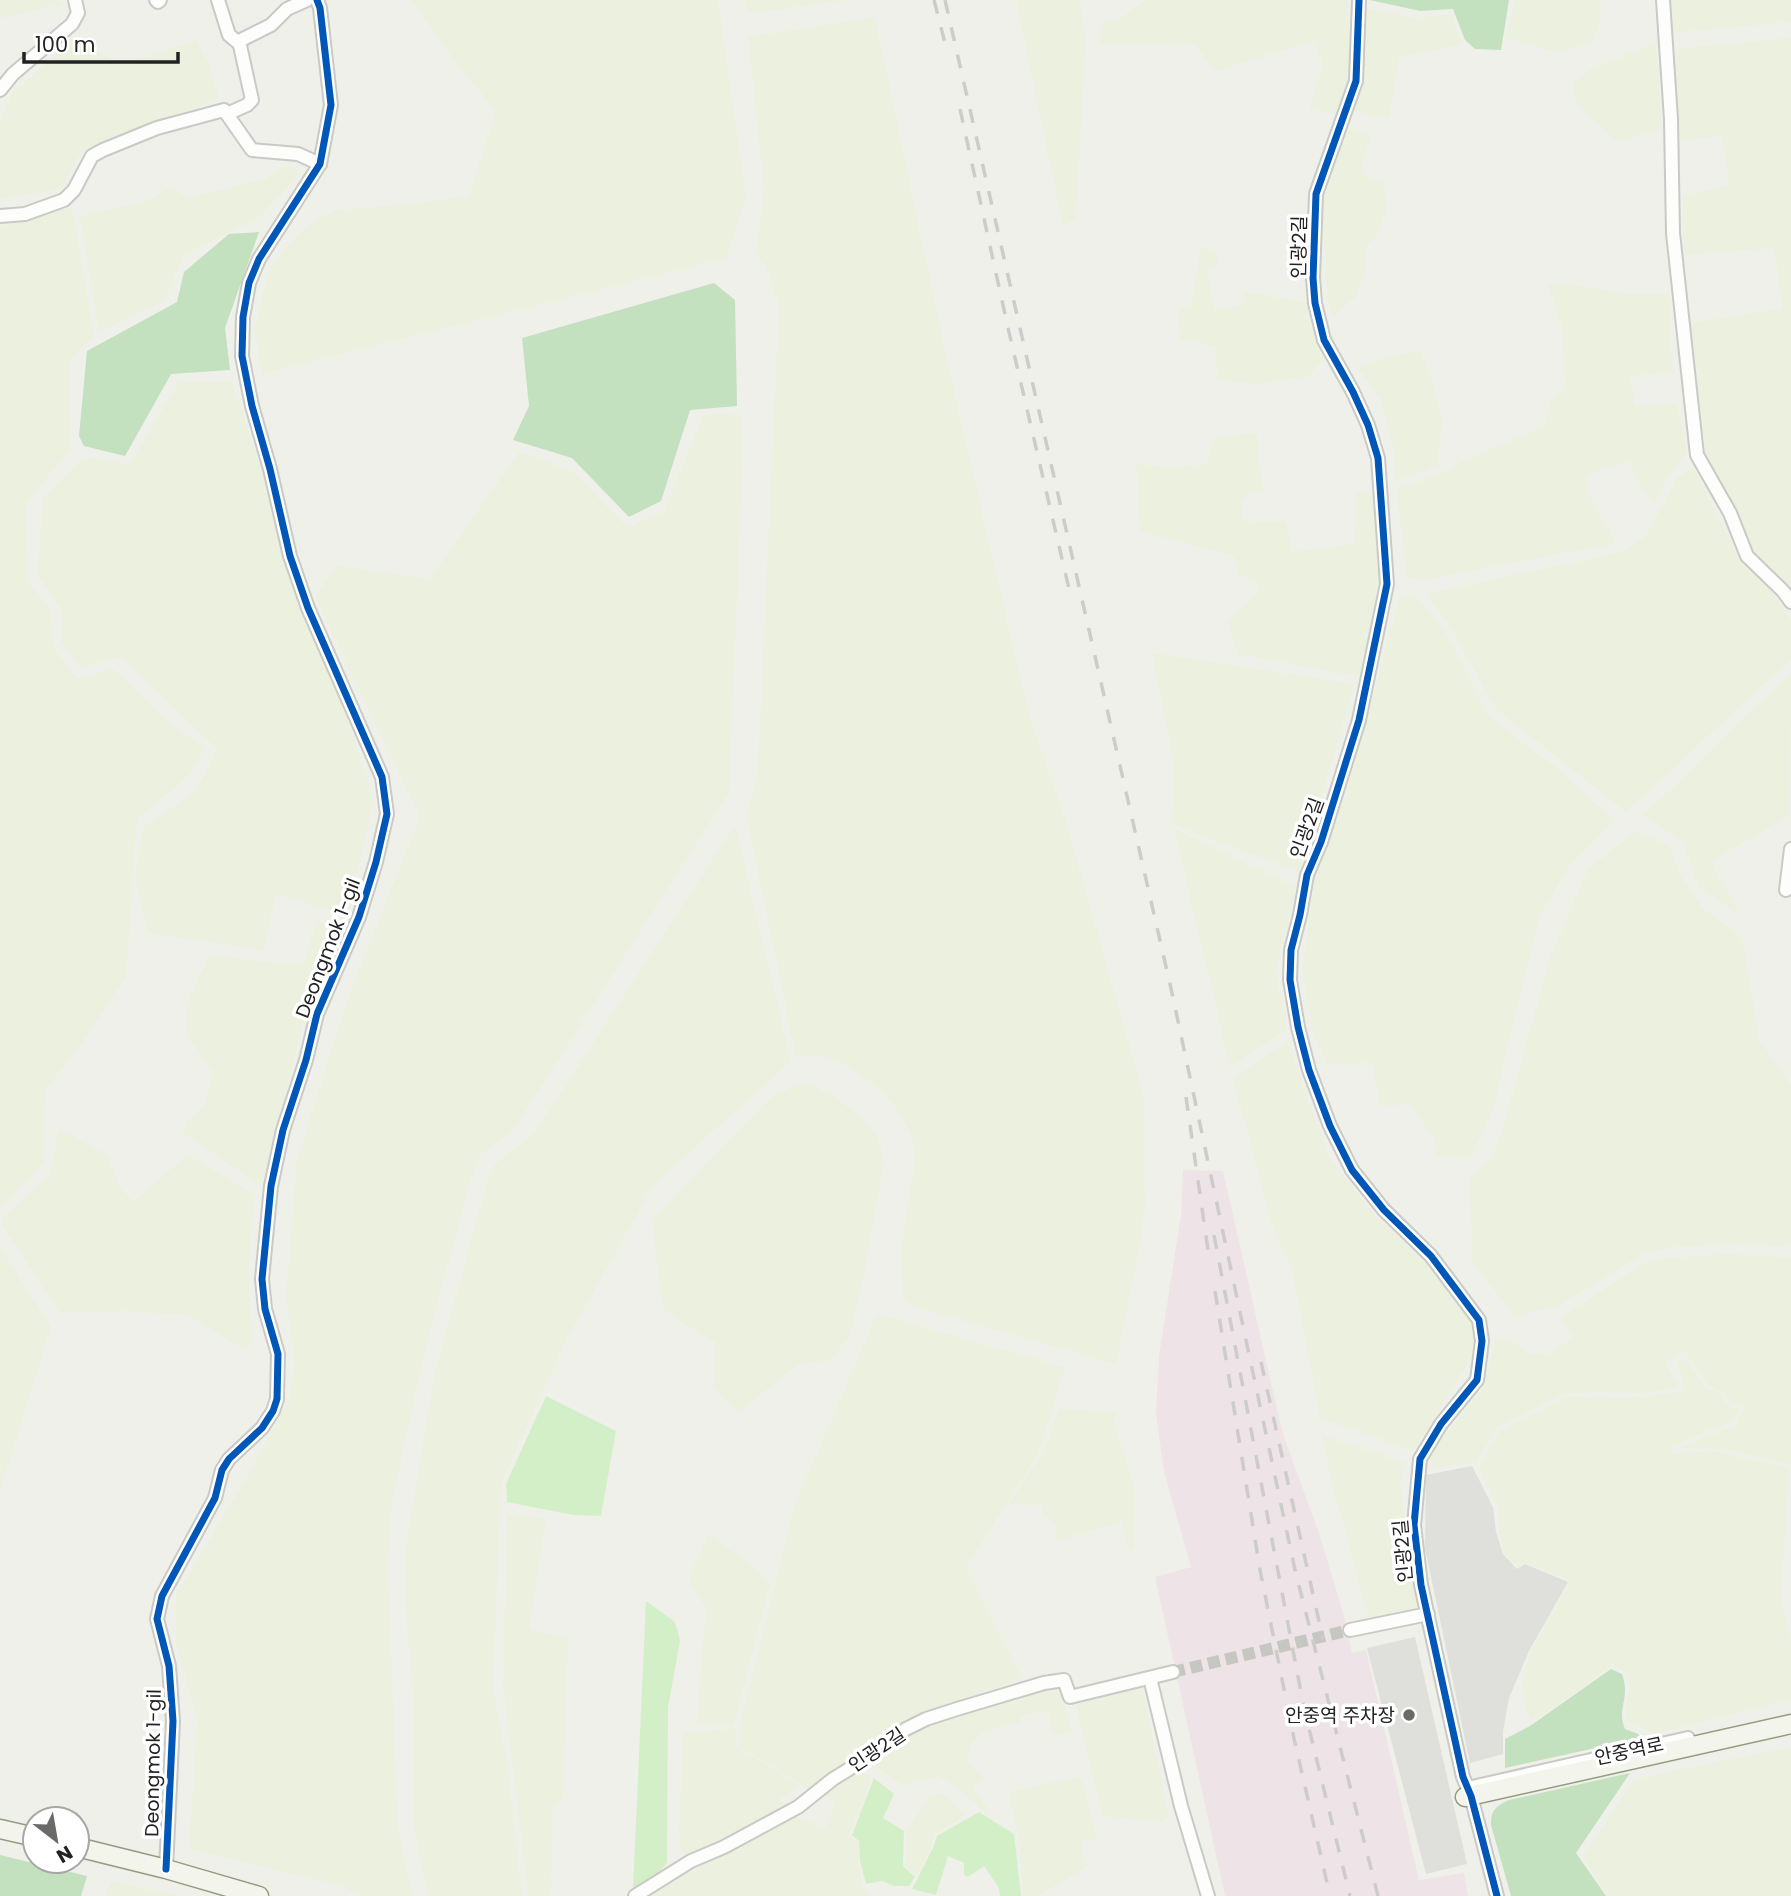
<svg xmlns="http://www.w3.org/2000/svg" width="1791" height="1896" viewBox="0 0 1791 1896" font-family="Poppins,'Noto Sans KR',sans-serif">
	<style>
		.residential { fill: #dfdfdc }
		.industrial { fill: #eee4e7 }
		.farmland { fill: #ebf1de }
		.grass { fill: #d3efc8 }
		.forest { fill: #c3e0bf }
		.lines { fill: none; stroke-linecap: round; stroke-linejoin: round }
		.street-tunnel { stroke: #c7c7c2; stroke-width: 12; stroke-dasharray: 12 6; stroke-linecap: butt }
		.street-casing { stroke: #c9c9c6; stroke-width: 16 }
		.secondary-casing { stroke: #939c80; stroke-width: 21 }
		.street { stroke: #fdfdfc; stroke-width: 12 }
		.secondary { stroke: #f3f5ec; stroke-width: 18 }
		.rail { stroke: #cccccb; stroke-width: 3.5; stroke-dasharray: 14 14; stroke-linecap: butt }
		.cycleway-casing { stroke: #fff; stroke-width: 11 }
		.cycleway { stroke: #0057b8; stroke-width: 7 }
		.poi-dot { fill: #6a6a68; stroke: #fff; stroke-width: 2.5 }
		.labels { text-anchor: middle; dominant-baseline: central; stroke-width: 7; stroke-linejoin: round; paint-order: stroke }
		.street-label { font-size: 19px; fill: #222; stroke: #fff }
		.poi-label { font-size: 19px; fill: #222; stroke: #fff; text-anchor: end }
	</style>
	<rect width="100%" height="100%" fill="#f0f0ea"/>
	<g class="residential">
		<path d="M1472 1466 1493 1507 1496 1532 1503 1554 1517 1569 1525 1564 1568 1582 1529 1651 1509 1698 1503 1731V1754L1470 1763 1425 1548 1426 1475Z"/>
		<path d="M1415 1637 1467 1864 1426 1874 1367 1648Z"/>
	</g>
	<path class="industrial" d="M1183 1170 1223 1171 1282 1431 1319 1533 1344 1616 1352 1653 1366 1650 1419 1880 1464 1873 1468 1896H1225L1155 1577 1191 1567 1164 1472 1156 1414 1159 1356 1181 1215Z"/>
	<g class="farmland">
		<path d="M0 0H59L62 5 0 18Z"/>
		<path d="M411 0H718L746 197 727 258 262 374 254 330 270 267 304 228 334 210 411 204 469 196 496 111 458 65Z"/>
		<path d="M744 0H845L748 14Z"/>
		<path d="M1016 0H1079L1086 39 1076 218 1063 226Z"/>
		<path d="M1145 0H1348L1351 77 1336 114 1309 108 1323 65 1314 41 1216 71 1195 45 1100 44 1101 22 1118 20Z"/>
		<path d="M1515 0H1601L1599 26 1591 43 1559 53 1506 38Z"/>
		<path d="M1670 0H1791V22L1671 33Z"/>
		<path d="M1363 8 1413 18 1451 14 1462 45 1400 56 1389 119 1351 110Z"/>
		<path d="M875 17 948 365 1029 715 1067 824 1144 1098 1145 1208 1140 1244 1116 1364 914 1307 903 1297 902 1246 915 1157 912 1136 900 1114 881 1089 845 1065 823 1055 796 1058 747 818 758 767 779 305 766 267 756 255 764 190 748 37Z"/>
		<path d="M1791 38V584L1786 585 1753 553 1737 516 1702 454 1688 323 1782 309 1774 248 1683 255V195L1729 185 1722 136 1680 140 1675 49Z"/>
		<path d="M75 39 121 64 196 41 209 63 219 99 112 137 80 154 62 189 0 199V123L12 93Z"/>
		<path d="M1656 44 1662 128 1616 142 1600 124 1586 114 1573 96 1574 83 1594 67Z"/>
		<path d="M1348 127 1371 134 1360 173 1384 183 1386 211 1376 237 1366 245 1365 272 1356 296 1332 318 1327 294 1322 199Z"/>
		<path d="M286 164 299 173 260 217 185 254 164 301 99 332 80 216 145 202 169 188 190 198 266 179Z"/>
		<path d="M72 208 94 334 69 362 71 448 26 502 28 583 50 608 54 649 77 679 113 669 172 726 205 748 190 774 137 819 126 976 81 1044 45 1090 44 1163 0 1208V226Z"/>
		<path d="M1201 247 1218 253V267L1206 268 1215 310 1243 305 1244 292 1311 303 1318 337 1326 356 1309 376 1258 384 1217 380 1216 347 1180 339 1178 310 1192 303Z"/>
		<path d="M1547 283 1570 284 1626 294H1669L1672 372 1630 376 1635 405 1677 404 1687 452 1667 478 1654 504 1642 489 1629 461 1587 475 1589 495 1616 543 1419 581 1406 576 1397 488 1439 475 1463 461 1543 427 1551 402 1565 388 1562 327Z"/>
		<path d="M1420 351 1432 380 1442 420 1438 464 1423 472 1395 480 1394 449 1381 400 1358 367 1393 355Z"/>
		<path d="M179 382H232L374 799 347 915 276 894 264 950 148 933 134 879 144 827 195 792 217 749 121 657 81 668 61 642V608L38 576 42 499 84 457 129 465Z"/>
		<path d="M704 414 741 415 743 450 729 792 514 1129 481 1154 472 1176 428 1337 392 1501 388 1570 398 1831 413 1896H360L340 1885 189 1849 197 1721 176 1643V1596L248 1476 289 1397 295 1363 286 1295 297 1159 346 1004 420 816 315 598 336 566 430 579 519 452 572 471 628 528 664 511Z"/>
		<path d="M1257 433 1258 462 1264 489 1241 499 1243 521 1286 522 1292 552 1354 544 1357 492 1377 495 1380 579 1360 677 1238 654 1227 621 1257 594 1258 581 1238 575 1234 556 1140 531 1136 463 1166 468 1206 464 1213 438Z"/>
		<path d="M1693 467 1736 553 1770 590 1791 620V659L1626 812 1496 709 1450 626 1426 594 1622 552 1646 536 1677 478Z"/>
		<path d="M1415 595 1440 624 1467 672 1485 712 1519 740 1552 764 1614 820 1570 865 1539 917 1493 1110 1471 1157 1437 1156 1434 1139 1411 1104 1380 1106 1372 1063 1327 1064 1313 1034 1302 972 1314 883 1345 796 1400 596Z"/>
		<path d="M1152 653 1355 684 1299 872 1172 824 1174 767Z"/>
		<path d="M1791 674 1790 815 1711 861 1740 915 1698 886 1683 842 1643 815 1694 768 1734 727Z"/>
		<path d="M735 825 791 1061 654 1184 569 1335 501 1483 493 1687 508 1767 522 1896H428L413 1825 414 1702 407 1626 406 1547 435 1372 486 1186 494 1165 534 1134Z"/>
		<path d="M1174 829 1296 887 1276 972 1287 1029 1230 1067Z"/>
		<path d="M1636 831 1668 844 1681 876 1702 907 1743 939 1759 1040 1791 1085V1247L1739 1244 1673 1247 1645 1253 1559 1305 1514 1316 1472 1261 1470 1178 1492 1158 1504 1125 1550 957 1588 869Z"/>
		<path d="M317 920 340 935 305 1015 263 1187 183 1133 189 1119 205 1106 213 1072 187 1035V1003L210 954 263 962 303 964Z"/>
		<path d="M1287 1041 1330 1159 1378 1219 1428 1265 1470 1317 1475 1336 1476 1350 1414 1451 1320 1418 1292 1270 1273 1228 1233 1079Z"/>
		<path d="M804 1082 835 1097 866 1122 879 1140 884 1161 866 1264 851 1333 831 1360 798 1364 739 1412 713 1387 715 1342 687 1326 662 1307 652 1220 771 1097Z"/>
		<path d="M59 1129 106 1154 121 1189 134 1202 187 1155 255 1195 248 1272 253 1343 244 1349 187 1315 122 1311 60 1313 0 1221 50 1174Z"/>
		<path d="M0 1248 51 1327 0 1491Z"/>
		<path d="M1723 1254 1791 1258V1465L1724 1449 1679 1448 1736 1425 1744 1406 1732 1404 1724 1392 1709 1386 1684 1350 1665 1362 1679 1388 1641 1393 1596 1392 1562 1394 1496 1428 1476 1462 1433 1469 1428 1456 1481 1391 1497 1337 1518 1344 1528 1354 1550 1353 1574 1337 1561 1317 1643 1264 1661 1259Z"/>
		<path d="M877 1314 1065 1367 1039 1452 966 1567 1022 1678 919 1714 809 1789 739 1746 740 1726 795 1504Z"/>
		<path d="M1684 1358 1706 1388 1720 1393 1729 1407 1740 1408 1731 1421 1671 1446V1454L1713 1451 1789 1468 1781 1603 1791 1642V1700L1654 1734 1629 1723 1625 1713 1630 1686 1626 1672 1612 1665 1571 1696 1541 1716 1531 1719 1525 1707 1522 1685 1524 1671 1531 1651 1571 1581 1525 1563 1518 1568 1504 1553 1499 1532V1510L1479 1468 1499 1432 1565 1397H1644L1684 1391V1383L1677 1366Z"/>
		<path d="M1059 1409 1115 1412V1426L1135 1488 1134 1549H1129L1121 1522 1055 1541 1056 1524 1045 1515 1041 1505 1009 1504 1043 1452Z"/>
		<path d="M1322 1435 1405 1463 1400 1484 1417 1608 1369 1619 1331 1479Z"/>
		<path d="M507 1514 546 1519 529 1630 568 1638 563 1801 553 1803 551 1896H528L503 1686Z"/>
		<path d="M709 1534 755 1568 770 1585 734 1725H696L706 1609 688 1579Z"/>
		<path d="M1057 1687 1061 1692 1072 1732 1052 1735 1048 1711 1021 1715 1020 1723H1012L982 1733 970 1746 967 1761 985 1779 973 1788 989 1810 988 1815 957 1787 938 1776 902 1785 871 1763 906 1736 927 1724 1041 1689Z"/>
		<path d="M1139 1688 1144 1694 1168 1815 1163 1822 1102 1816 1076 1704Z"/>
		<path d="M736 1728V1746L799 1785 780 1799 784 1810 719 1845 687 1856 681 1849 679 1831 683 1733Z"/>
		<path d="M1791 1747V1896H1608L1583 1857 1634 1779Z"/>
		<path d="M853 1772H862L872 1777 849 1836 843 1834 859 1842 858 1860 862 1884 869 1896H649L792 1815 825 1828 834 1804 824 1796 830 1786Z"/>
		<path d="M1079 1777 1083 1783 1097 1840H1082L1081 1850 1088 1866 1038 1896H1023L1019 1838 1008 1792Z"/>
		<path d="M941 1793 965 1815 934 1835 931 1848 917 1875 905 1865 907 1831 930 1795Z"/>
		<path d="M112 1881 179 1896H104Z"/>
	</g>
	<g class="grass">
		<path d="M546 1396 616 1431 601 1516 573 1515 507 1502 506 1484Z"/>
		<path d="M646 1601 675 1622 680 1641 668 1707 667 1863 656 1875 633 1889Z"/>
		<path d="M874 1778 894 1794 883 1818 904 1831 903 1866 915 1877 909 1886H894L882 1881 866 1884 860 1861 859 1841 852 1835Z"/>
		<path d="M979 1812 1014 1834 1021 1896H1000L999 1888 984 1866 968 1877 964 1875V1863L948 1856 936 1895 912 1889 933 1848 937 1836Z"/>
	</g>
	<g class="forest">
		<path d="M1370 0H1509L1501 50 1475 49 1465 40 1453 9 1420 11Z"/>
		<path d="M259 232 225 328 230 370 171 374 125 456 84 446 79 436 87 351 177 302 184 272 229 234Z"/>
		<path d="M714 283 735 300 737 406 690 410 661 501 629 517 572 458 513 440 529 406 522 338Z"/>
		<path d="M1611 1669 1622 1674C1631 1699 1616 1708 1625 1729L1638 1734 1641 1738 1505 1768V1739L1530 1726Z"/>
		<path d="M1630 1773 1576 1853 1606 1896H1511L1491 1825C1491 1810 1496 1806 1509 1800Z"/>
		<path d="M0 1855 87 1876 81 1896H0Z"/>
	</g>
	<g class="lines">
		<path class="street-tunnel" d="M1173 1672 1350 1630"/>
		<g class="street-casing">
			<g id="street">
				<path d="M156 0 158 2 160 0"/>
				<path d="M218 0 229 35 240 44"/>
				<path d="M1359 0 1356 81 1316 194 1313 278 1315 303 1324 340 1353 392 1368 425 1378 458 1387 584 1359 720 1321 842 1307 875 1300 915 1291 950 1290 980 1298 1027 1309 1070 1330 1126 1352 1170 1384 1210 1431 1256 1479 1320 1482 1341 1477 1380 1441 1424 1420 1459 1414 1525 1421 1585 1463 1777 1471 1796 1497 1896"/>
				<path d="M1663 0 1671 119 1673 233 1697 455 1730 513 1747 556 1783 591 1791 602"/>
				<path d="M0 90 13 74 72 24 78 13 75 0"/>
				<path d="M227 114 247 105 252 100 239 41 271 25 287 9 307 0"/>
				<path d="M0 216 25 214 64 200 74 190 92 156 103 150 157 128 224 110 252 150 298 154 320 164"/>
				<path d="M1786 890 1791 849"/>
				<path d="M1350 1630 1428 1614"/>
				<path d="M1150 1678 1181 1806 1208 1896"/>
				<path d="M1468 1788 1688 1738"/>
				<path d="M166 1869 173 1721 169 1666 157 1619 162 1596 215 1498 222 1470 229 1459 262 1428 273 1411 277 1399 278 1354 265 1309 262 1279 271 1186 283 1130 306 1060 317 1014 359 917 376 862 387 814 382 777 308 608 290 556 270 469 252 406 242 356 243 317 249 283 259 259 320 164 331 105 320 8 317 0"/>
				<path d="M635 1896 691 1861 724 1847 798 1807 833 1779 862 1761 906 1729 926 1719 957 1709 1044 1683 1064 1680 1070 1697 1173 1672"/>
			</g>
		</g>
		<g class="secondary-casing">
			<g id="secondary">
				<path d="M1465 1797 1791 1724"/>
				<path d="M0 1829 35 1837"/>
				<path d="M77 1847 166 1869 259 1896"/>
			</g>
		</g>
		<use href="#street" class="street"/>
		<use href="#secondary" class="secondary"/>
		<g class="rail">
			<path d="M934 0 946 47"/>
			<path d="M945 0 1172 993 1295 1570 1378 1896"/>
			<path d="M960 109 1008 328 1070 593"/>
			<path d="M1186 1097 1208 1250"/>
			<path d="M1214 1235 1304 1708 1350 1896"/>
			<path d="M1215 1291 1260 1570 1293 1734 1330 1896"/>
			<path d="M1261 1362 1323 1639"/>
		</g>
		<g class="cycleway-casing">
			<g id="cycleway">
				<path d="M1359 0 1356 81 1316 194 1313 278 1315 303 1324 340 1353 392 1368 425 1378 458 1387 584 1359 720 1321 842 1307 875 1300 915 1291 950 1290 980 1298 1027 1309 1070 1330 1126 1352 1170 1384 1210 1431 1256 1479 1320 1482 1341 1477 1380 1441 1424 1420 1459 1414 1525 1421 1585 1463 1777 1471 1796 1497 1896"/>
				<path d="M166 1869 173 1721 169 1666 157 1619 162 1596 215 1498 222 1470 229 1459 262 1428 273 1411 277 1399 278 1354 265 1309 262 1279 271 1186 283 1130 306 1060 317 1014 359 917 376 862 387 814 382 777 308 608 290 556 270 469 252 406 242 356 243 317 249 283 259 259 320 164 331 105 320 8 317 0"/>
			</g>
		</g>
		<use href="#cycleway" class="cycleway"/>
	</g>
	<circle class="poi-dot" cx="1409" cy="1715" r="7"/>
	<g class="labels">
		<g class="street-label">
			<text transform="translate(1299 247) rotate(-89)">인광2길</text>
			<text transform="translate(1307 828) rotate(-70)">인광2길</text>
			<text transform="translate(328 948) rotate(-69)">Deongmok 1-gil</text>
			<text transform="translate(1403 1551) rotate(-95)">인광2길</text>
			<text transform="translate(877 1750) rotate(-34)">인광2길</text>
			<text transform="translate(1629 1751) rotate(-12)">안중역로</text>
			<text transform="translate(153 1763) rotate(-89)">Deongmok 1-gil</text>
		</g>
		<g class="poi-label">
			<text x="1395" y="1715">안중역 주차장</text>
		</g>
	</g>
	<g transform="translate(56 1840) rotate(149)"><circle r="33" fill="#ffffff" stroke="#a7a7a7" stroke-width="2"/>
	<path d="M0-5L12 26L0 18L-12 26Z" fill="#6a6a68"/>
	<text y="-10" font-size="19" font-weight="bold" text-anchor="middle" fill="#222222">N</text>
	</g>
	<path d="M24 52v10h154v-10" fill="none" stroke="#222222" stroke-width="3.5"/>
	<text x="35" y="52" font-size="21" fill="#222222" stroke="#ffffff" stroke-width="5" paint-order="stroke">100 m</text>
</svg>
